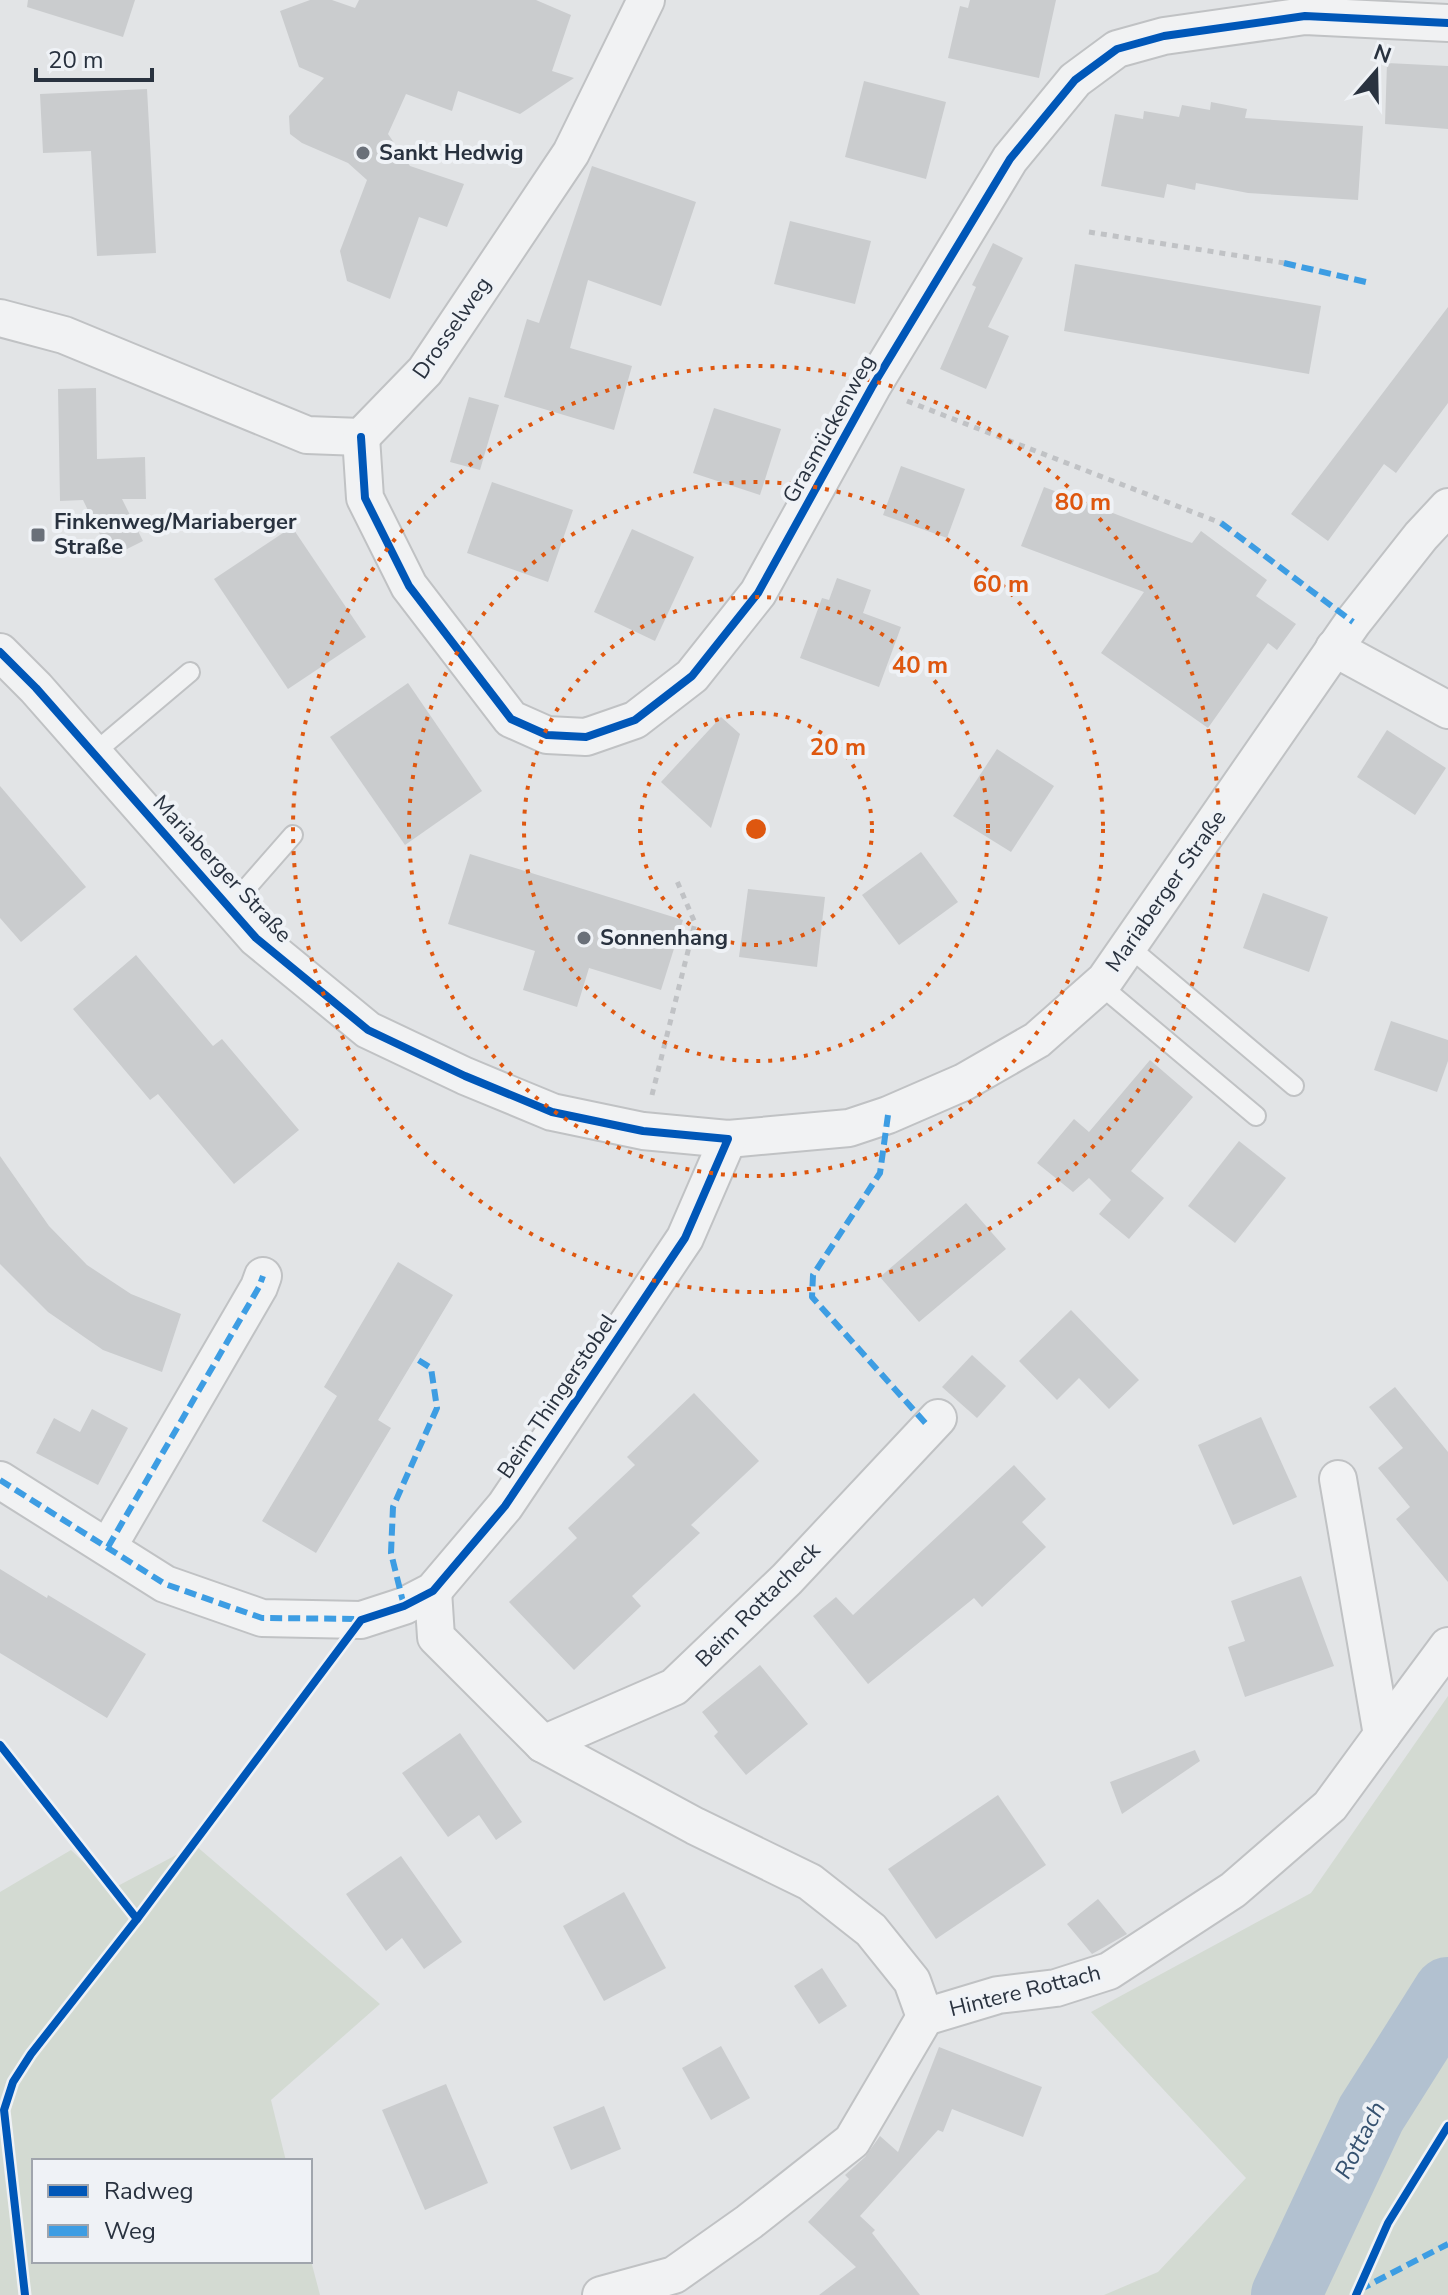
<svg xmlns="http://www.w3.org/2000/svg" width="1448" height="2295" viewBox="0 0 1448 2295" font-family="'Nunito Sans',sans-serif">
	<style>
		.green { fill: #d3dad2 }
		.lines { fill: none; stroke-linecap: round; stroke-linejoin: round }
		.river { stroke: #b2c1d0; stroke-width: 70 }
		.building { fill: #caccce }
		.lane-casing { stroke: #c0c2c4; stroke-width: 22 }
		.street-casing { stroke: #c0c2c4; stroke-width: 40 }
		.path { stroke: #c0c2c5; stroke-width: 5; stroke-dasharray: 6 6; stroke-linecap: butt }
		.lane { stroke: #f1f2f3; stroke-width: 18 }
		.street { stroke: #f1f2f3; stroke-width: 36 }
		.quiet { stroke: #3d9de3; stroke-width: 6; stroke-dasharray: 12 6; stroke-linecap: butt }
		.cycleway-casing { stroke: #eff2f6; stroke-width: 13 }
		.cycleway { stroke: #0057b8; stroke-width: 8 }
		.ring { fill: none; stroke: #de570f; stroke-width: 4; stroke-dasharray: 4 8 }
		.poi-dot { fill: #6a7079; stroke: #eff2f6; stroke-width: 3 }
		.labels { text-anchor: middle; dominant-baseline: central; stroke-width: 8; stroke-linejoin: round; paint-order: stroke }
		.poi-label { font-size: 22px; font-weight: bold; fill: #29323f; stroke: #eff2f6; text-anchor: start }
		.street-label { font-size: 22px; fill: #29323f; stroke: #eff2f6 }
		.water-label { font-size: 24px; font-style: italic; fill: #365270; stroke: #eff2f6 }
		.centre { fill: #de570f; stroke: #eff2f6; stroke-width: 4 }
		.ring-label { font-size: 24px; text-anchor: middle; font-weight: bold; fill: #de570f; stroke: #eff2f6; stroke-width: 8; stroke-linejoin: round; paint-order: stroke }
	</style>
	<rect width="100%" height="100%" fill="#e2e4e6"/>
	<g class="green">
		<path d="M1448 1696V2295H1104L1158 2272 1246 2178 1091 2012 1311 1893Z"/>
		<path d="M195 1845 380 2004 271 2100 286 2161H34V2261H310V2257L320 2295H0V1892L71 1850 112 1889Z"/>
	</g>
	<g class="lines">
		<path class="river" d="M1286 2295 1371 2114 1448 1992"/>
	</g>
	<g class="building">
		<path d="M28 0H135L123 37 27 7Z"/>
		<path d="M310 0H332L355 8 359 0H536L571 15 552 71 574 78 520 114 458 91 452 111 406 94 388 134 410 166 464 184 447 227 419 217 390 299 347 281 340 251 367 180 348 163 302 143 290 134 289 116 324 78 299 67 280 11Z"/>
		<path d="M970 0H1056L1039 78 948 58 960 6 968 8Z"/>
		<path d="M1387 63 1448 66V129L1385 124Z"/>
		<path d="M864 81 946 102 926 179 845 157Z"/>
		<path d="M147 89 156 253 97 256 91 151 43 153 40 94Z"/>
		<path d="M1211 102 1247 109 1245 118 1363 126 1358 200 1248 193 1196 183 1195 190 1167 184 1164 198 1101 186 1115 114 1143 119 1144 111 1179 117 1182 105 1210 110Z"/>
		<path d="M592 166 696 202 661 306 588 280 570 348 632 366 614 430 504 397 527 319 539 323Z"/>
		<path d="M790 221 871 241 855 304 774 284Z"/>
		<path d="M993 243 1023 258 988 327 1009 336 986 389 940 369 976 287 972 285Z"/>
		<path d="M1075 264 1321 306 1309 374 1064 331Z"/>
		<path d="M1448 307V403L1396 473 1384 464 1328 541 1291 514Z"/>
		<path d="M96 388 97 459 145 457 146 499H122L143 541 111 557 83 500 60 501 58 389Z"/>
		<path d="M469 397 499 405 480 470 450 462Z"/>
		<path d="M714 408 781 429 760 495 693 473Z"/>
		<path d="M901 466 965 489 947 538 883 515Z"/>
		<path d="M492 482 573 510 548 582 467 553Z"/>
		<path d="M1044 487 1192 543 1201 531 1267 580 1256 596 1296 624 1277 650 1268 643 1208 728 1101 653 1144 592 1021 546Z"/>
		<path d="M292 527 366 637 288 689 214 579Z"/>
		<path d="M632 529 694 557 655 641 594 612Z"/>
		<path d="M837 578 871 590 863 613 901 627 879 687 800 658 822 598 829 600Z"/>
		<path d="M408 683 482 791 405 845 330 737Z"/>
		<path d="M721 717 740 734 711 828 661 782Z"/>
		<path d="M1387 730 1446 768 1415 815 1357 777Z"/>
		<path d="M997 749 1054 786 1011 852 953 816Z"/>
		<path d="M0 786 86 887 21 942 0 918Z"/>
		<path d="M921 852 958 902 899 945 862 895Z"/>
		<path d="M470 854 683 920 661 990 589 968 577 1007 523 990 535 951 448 924Z"/>
		<path d="M748 889 825 897 817 967 739 957Z"/>
		<path d="M1263 893 1328 917 1309 972 1243 948Z"/>
		<path d="M136 955 213 1046 222 1039 299 1130 234 1184 158 1094 150 1100 73 1009Z"/>
		<path d="M1391 1021 1448 1040V1061L1437 1092 1374 1070Z"/>
		<path d="M1150 1060 1193 1097 1131 1171 1164 1198 1129 1239 1099 1214 1111 1200 1089 1178 1073 1192 1037 1163 1074 1119 1089 1132Z"/>
		<path d="M1239 1141 1286 1178 1235 1243 1188 1206Z"/>
		<path d="M0 1156 49 1226 87 1265 131 1294 181 1314 162 1372 103 1350 48 1312 0 1264Z"/>
		<path d="M966 1203 1006 1249 919 1322 880 1277Z"/>
		<path d="M398 1262 453 1295 378 1420 391 1428 316 1553 262 1521 337 1396 324 1387Z"/>
		<path d="M1071 1310 1139 1380 1109 1409 1079 1378 1057 1400 1019 1361Z"/>
		<path d="M972 1355 1006 1386 977 1418 942 1387Z"/>
		<path d="M1395 1387 1448 1452V1582L1396 1519 1410 1507 1378 1468 1403 1448 1369 1407Z"/>
		<path d="M694 1393 759 1461 691 1525 700 1533 632 1596 641 1606 574 1670 509 1602 577 1538 568 1528 635 1465 627 1457Z"/>
		<path d="M92 1409 128 1428 98 1485 36 1453 54 1418 80 1432Z"/>
		<path d="M1261 1417 1297 1497 1233 1525 1198 1445Z"/>
		<path d="M1014 1465 1046 1499 1022 1522 1046 1547 982 1607 974 1598 868 1684 813 1616 836 1597 853 1615Z"/>
		<path d="M0 1569 47 1598 48 1595 146 1654 107 1718 0 1653Z"/>
		<path d="M1301 1576 1334 1666 1245 1697 1228 1647 1245 1641 1231 1601Z"/>
		<path d="M760 1665 808 1724 746 1775 714 1736 718 1732 702 1712Z"/>
		<path d="M460 1733 522 1822 496 1840 479 1815 448 1837 402 1773Z"/>
		<path d="M1195 1750 1200 1761 1122 1814 1110 1782Z"/>
		<path d="M998 1795 1046 1865 936 1939 888 1869Z"/>
		<path d="M401 1856 462 1942 424 1969 402 1938 386 1951 346 1894Z"/>
		<path d="M624 1892 666 1968 604 2001 563 1926Z"/>
		<path d="M1098 1899 1127 1934 1092 1954 1067 1924Z"/>
		<path d="M822 1968 847 2006 819 2024 794 1986Z"/>
		<path d="M721 2046 750 2098 711 2120 682 2068Z"/>
		<path d="M939 2047 1042 2087 1023 2137 952 2109 943 2132 938 2130 860 2216 875 2230 872 2233 920 2295H819L856 2267 808 2222 849 2179 845 2175 865 2157 880 2136 898 2152Z"/>
		<path d="M446 2084 488 2183 425 2210 382 2110Z"/>
		<path d="M604 2106 621 2149 571 2170 553 2127Z"/>
	</g>
	<g class="lines">
		<g class="lane-casing">
			<g id="lane">
				<path d="M94 753 190 672"/>
				<path d="M229 908 293 835"/>
				<path d="M1128 946 1294 1086"/>
				<path d="M1099 984 1256 1116"/>
			</g>
		</g>
		<g class="street-casing">
			<g id="street">
				<path d="M0 318 64 335 307 435 361 437 425 371 571 153 646 0"/>
				<path d="M361 437 365 498 409 586 511 719 547 735 586 737 635 720 692 676 758 593 872 387 1010 159 1075 80 1117 49 1164 36 1305 16 1448 23"/>
				<path d="M1334 648 1448 710"/>
				<path d="M0 652 36 688 256 938 368 1030 465 1076 552 1112 643 1131 728 1139 849 1128 888 1115 964 1082 1037 1040 1105 980 1353 622 1421 536 1448 507"/>
				<path d="M0 1480 165 1584 262 1618 361 1620 404 1606 433 1591 505 1506 685 1238 728 1139"/>
				<path d="M108 1547 259 1287 263 1276"/>
				<path d="M433 1591 436 1637 543 1744 695 1826 810 1882 871 1930 912 1981 925 2017"/>
				<path d="M1382 1735 1448 1646"/>
				<path d="M543 1744 674 1687 787 1579 938 1418"/>
				<path d="M601 2295 674 2275 749 2222 852 2141 925 2017 998 1995 1056 1988 1109 1971 1233 1890 1330 1806 1382 1735 1338 1479"/>
			</g>
		</g>
		<g class="path">
			<path d="M1089 232 1284 263"/>
			<path d="M907 401 1221 523"/>
			<path d="M652 1095 695 923 677 881"/>
		</g>
		<use href="#lane" class="lane"/>
		<use href="#street" class="street"/>
		<g class="quiet">
			<path d="M1284 263 1366 282"/>
			<path d="M1221 523 1353 622"/>
			<path d="M888 1115 880 1173 813 1275 812 1297 929 1427"/>
			<path d="M0 1480 165 1584 262 1618 364 1619"/>
			<path d="M108 1547 259 1287 263 1276"/>
			<path d="M404 1606 391 1553 393 1507 437 1408 431 1368 415 1358"/>
			<path d="M1359 2290 1448 2244"/>
		</g>
		<g class="cycleway-casing">
			<g id="cycleway">
				<path d="M361 437 365 498 409 586 511 719 547 735 586 737 635 720 692 676 758 593 872 387 1010 159 1075 80 1117 49 1164 36 1305 16 1448 23"/>
				<path d="M0 652 36 688 256 938 368 1030 465 1076 552 1112 643 1131 728 1139 685 1238 505 1506 433 1591 404 1606 361 1620 137 1919 31 2054 13 2082 4 2110 25 2295"/>
				<path d="M0 1745 137 1919"/>
				<path d="M1356 2295 1388 2223 1448 2126"/>
			</g>
		</g>
		<use href="#cycleway" class="cycleway"/>
	</g>
	<g class="ring">
		<circle cx="756" cy="829" r="116"/>
		<circle cx="756" cy="829" r="232"/>
		<circle cx="756" cy="829" r="347"/>
		<circle cx="756" cy="829" r="463"/>
	</g>
	<g class="poi-dot">
		<circle cx="363" cy="153" r="8"/>
		<rect x="30" y="527" width="16" height="16" rx="4"/>
		<circle cx="584" cy="938" r="8"/>
	</g>
	<g class="labels">
		<g class="poi-label">
			<text x="379" y="153">Sankt Hedwig</text>
			<text x="54" y="522">Finkenweg/Mariaberger<tspan x="54" dy="25">Straße</tspan></text>
			<text x="600" y="938">Sonnenhang</text>
		</g>
		<g class="street-label">
			<text transform="translate(452 328) rotate(-55)">Drosselweg</text>
			<text transform="translate(829 429) rotate(-61)">Grasmückenweg</text>
			<text transform="translate(222 869) rotate(47)">Mariaberger Straße</text>
			<text transform="translate(1166 891) rotate(-55)">Mariaberger Straße</text>
			<text transform="translate(557 1396) rotate(-56)">Beim Thingerstobel</text>
			<text transform="translate(758 1605) rotate(-45)">Beim Rottacheck</text>
			<text transform="translate(1025 1991) rotate(-14)">Hintere Rottach</text>
		</g>
		<g class="water-label">
			<text transform="translate(1360 2140) rotate(-63)">Rottach</text>
		</g>
	</g>
	<circle cx="756" cy="829" r="12" class="centre"/>
	<g class="ring-label">
		<text x="1083" y="510">80 m</text>
		<text x="1001" y="592">60 m</text>
		<text x="920" y="673">40 m</text>
		<text x="838" y="755">20 m</text>
	</g>
	<rect x="32" y="2159" width="280" height="104" fill="#eff2f6" stroke="#a0a5ad" stroke-width="2"/>
	<rect x="48" y="2185" width="40" height="12" fill="#0057b8" stroke="#a0a5ad" stroke-width="2"/>
	<text x="104" y="2199" font-size="24" fill="#29323f">Radweg</text>
	<rect x="48" y="2225" width="40" height="12" fill="#3d9de3" stroke="#a0a5ad" stroke-width="2"/>
	<text x="104" y="2239" font-size="24" fill="#29323f">Weg</text>
	<g transform="translate(1376 72) rotate(20)" stroke="#eff2f6" stroke-width="6" paint-order="stroke">
	<path d="M0-6L14 30L0 20L-14 30Z" fill="#29323f"/>
	<text y="-12" font-size="22" font-weight="bold" text-anchor="middle" fill="#29323f">N</text>
	</g>
	<path d="M36 68v12h116v-12" fill="none" stroke="#29323f" stroke-width="4"/>
	<text x="48" y="68" font-size="24" fill="#29323f" stroke="#eff2f6" stroke-width="6" paint-order="stroke">20 m</text>
</svg>
